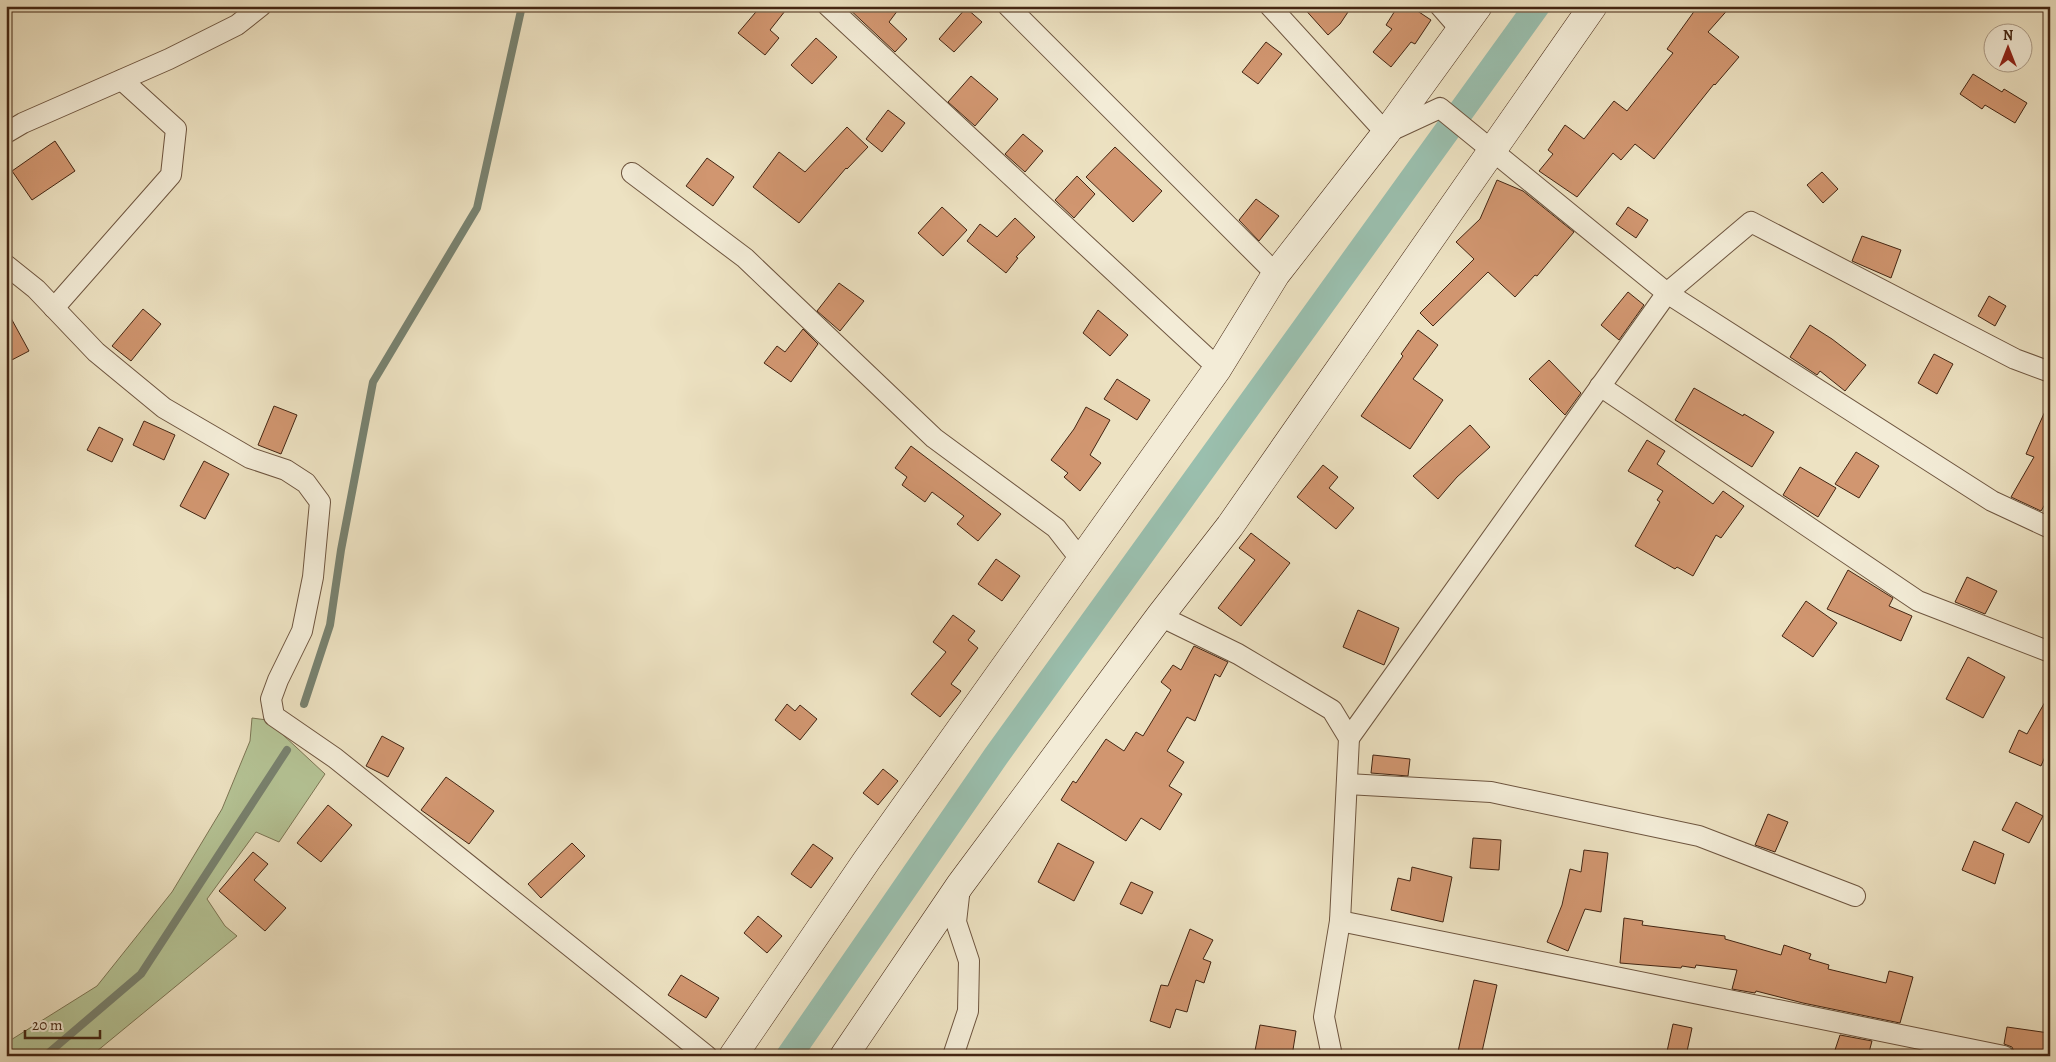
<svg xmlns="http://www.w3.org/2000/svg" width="2056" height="1062" viewBox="0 0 2056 1062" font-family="Alegreya,serif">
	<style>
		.green { fill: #b5c496; stroke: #7c7554 }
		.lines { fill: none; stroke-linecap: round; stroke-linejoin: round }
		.stream { stroke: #788270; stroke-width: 8 }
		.canal { stroke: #9abfae; stroke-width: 26 }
		.building { fill: #d19670; stroke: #442613 }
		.street-casing { stroke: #6e553f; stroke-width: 22 }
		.secondary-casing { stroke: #442613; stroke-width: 29 }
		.street { stroke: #f3ecd7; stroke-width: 20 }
		.secondary { stroke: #f3ecd7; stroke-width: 28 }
	</style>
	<rect width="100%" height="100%" fill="#ede2c2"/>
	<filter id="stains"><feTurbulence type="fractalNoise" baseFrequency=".004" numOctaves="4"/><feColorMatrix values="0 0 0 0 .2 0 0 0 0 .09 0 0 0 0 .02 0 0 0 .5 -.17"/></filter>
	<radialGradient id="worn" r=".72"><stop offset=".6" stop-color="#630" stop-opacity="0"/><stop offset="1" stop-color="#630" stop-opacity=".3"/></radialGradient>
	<path class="green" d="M252 718 267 720 325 774 279 842 256 832 207 899 225 926 237 936 91 1056H6V1043L97 986 172 892 222 809 250 741Z"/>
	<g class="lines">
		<g class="stream">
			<path d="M304 704 330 625 341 550 373 382 477 208 522 6"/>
			<path d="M45 1056 141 974 287 750"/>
		</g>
		<path class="canal" d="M789 1056 996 756 1537 6"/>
	</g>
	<g class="building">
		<path d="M761 6H789L770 30 779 38 765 55 738 33Z"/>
		<path d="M846 6H901L889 22 907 39 895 52Z"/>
		<path d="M1302 6H1352L1340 24 1328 35Z"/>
		<path d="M1398 6H1410L1431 20 1415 44 1411 42 1391 67 1373 52 1392 29 1386 25Z"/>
		<path d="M1698 6H1731L1708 32 1739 57 1715 85 1714 84 1654 159 1635 144 1621 160 1613 153 1577 197 1539 171 1553 154 1548 150 1565 125 1584 139 1614 101 1627 111 1673 53 1667 49Z"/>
		<path d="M966 8 982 22 954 52 939 39Z"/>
		<path d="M816 38 837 57 812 84 791 65Z"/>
		<path d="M1266 42 1282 54 1258 84 1242 72Z"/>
		<path d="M1973 74 2002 92 2004 89 2027 103 2015 123 1985 105 1982 109 1960 94Z"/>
		<path d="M971 76 998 99 975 126 948 102Z"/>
		<path d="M888 110 905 123 882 152 866 139Z"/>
		<path d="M847 127 868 147 847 169 846 168 799 223 753 187 779 152 805 172Z"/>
		<path d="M1023 134 1043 151 1025 172 1005 154Z"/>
		<path d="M55 141 75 171 32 200 12 171Z"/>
		<path d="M1115 147 1162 191 1133 222 1086 177Z"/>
		<path d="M707 158 734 177 713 206 686 186Z"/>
		<path d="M1822 172 1838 189 1823 203 1807 185Z"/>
		<path d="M1077 176 1095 194 1074 218 1055 200Z"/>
		<path d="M1497 180 1523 191 1574 232 1537 276 1535 275 1515 297 1488 272 1433 326 1420 313 1474 259 1456 242 1480 219Z"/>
		<path d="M1256 199 1279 216 1259 241 1239 220Z"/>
		<path d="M942 207 967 230 943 256 918 233Z"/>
		<path d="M1628 207 1648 220 1636 238 1616 224Z"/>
		<path d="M1015 218 1035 237 1016 257 1018 258 1006 273 967 241 980 224 997 237Z"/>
		<path d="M1862 236 1901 250 1891 278 1852 261Z"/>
		<path d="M839 283 864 301 840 331 817 311Z"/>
		<path d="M1628 292 1644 305 1619 340 1601 325Z"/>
		<path d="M1989 296 2006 306 1995 326 1978 316Z"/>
		<path d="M6 309 29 351 6 363Z"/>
		<path d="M143 309 161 324 131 361 112 346Z"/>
		<path d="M1098 310 1128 335 1110 356 1083 333Z"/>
		<path d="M1810 325 1832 339 1866 365 1845 391 1820 371 1817 375 1790 357Z"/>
		<path d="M803 329 818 344 791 382 764 363 777 346 785 352Z"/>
		<path d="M1418 330 1438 345 1413 379 1443 400 1410 449 1361 416 1403 356 1401 354Z"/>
		<path d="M1934 354 1953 364 1937 394 1918 383Z"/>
		<path d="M1549 360 1581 393 1565 415 1529 379Z"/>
		<path d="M1117 379 1150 400 1137 420 1104 399Z"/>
		<path d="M1694 388 1743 416 1744 414 1774 432 1752 467 1675 420Z"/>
		<path d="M2050 400V496L2041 511 2011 497 2034 457 2026 454Z"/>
		<path d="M274 406 297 415 281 454 258 445Z"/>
		<path d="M1086 407 1110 420 1090 455 1101 463 1080 491 1064 477 1068 473 1051 460 1074 429Z"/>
		<path d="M144 421 175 435 164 460 133 445Z"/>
		<path d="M1470 425 1490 447 1457 477 1438 499 1413 476Z"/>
		<path d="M99 427 123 439 112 462 87 450Z"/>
		<path d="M1647 440 1665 451 1657 464 1713 504 1723 491 1744 506 1721 538 1716 535 1693 576 1677 567 1675 569 1635 546 1660 502 1657 500 1663 491 1628 471Z"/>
		<path d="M911 446 1001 514 978 541 957 524 964 516 932 492 925 502 902 485 907 477 895 468Z"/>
		<path d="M1856 452 1879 466 1859 498 1835 484Z"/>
		<path d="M204 461 229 474 205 519 180 506Z"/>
		<path d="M1323 465 1338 477 1329 488 1354 508 1336 529 1297 497Z"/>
		<path d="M1800 467 1836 488 1818 517 1783 495Z"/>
		<path d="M1251 533 1290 563 1241 626 1218 608 1255 560 1239 548Z"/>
		<path d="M996 559 1020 576 1002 601 978 584Z"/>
		<path d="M1848 570 1893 598 1889 606 1912 616 1901 641 1827 609Z"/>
		<path d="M1967 577 1997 591 1985 614 1955 602Z"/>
		<path d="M1806 601 1837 623 1813 657 1782 636Z"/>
		<path d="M1358 610 1399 628 1384 665 1343 647Z"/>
		<path d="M953 615 975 631 968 640 978 648 951 684 961 691 940 717 911 694 946 652 933 642Z"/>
		<path d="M1194 646 1228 662 1220 677 1215 674 1195 721 1187 717 1167 751 1184 762 1169 786 1182 794 1160 830 1141 818 1126 841 1061 800 1073 781 1076 783 1106 739 1124 751 1136 732 1143 736 1171 690 1161 682 1173 665 1181 670Z"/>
		<path d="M1968 657 2005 677 1983 718 1946 699Z"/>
		<path d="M2050 693V745L2041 766 2009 752 2019 730 2027 734Z"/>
		<path d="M787 704 795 711 800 705 817 719 800 740 775 720Z"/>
		<path d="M382 736 404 748 388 777 366 766Z"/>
		<path d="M1373 755 1410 759 1408 776 1371 773Z"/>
		<path d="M883 769 898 781 878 805 863 793Z"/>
		<path d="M446 777 494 811 469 844 421 810Z"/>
		<path d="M2016 802 2043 816 2029 843 2002 830Z"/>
		<path d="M328 805 352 825 321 862 297 843Z"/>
		<path d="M1768 814 1788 822 1775 852 1755 845Z"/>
		<path d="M1473 838 1501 840 1499 870 1470 868Z"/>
		<path d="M1974 841 2004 854 1995 884 1962 870Z"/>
		<path d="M572 843 585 856 541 898 528 884Z"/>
		<path d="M1058 843 1094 862 1074 901 1038 882Z"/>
		<path d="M813 844 833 858 811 888 791 874Z"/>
		<path d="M1584 850 1608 853 1601 912 1585 909 1568 951 1547 942 1562 905 1570 869 1581 872Z"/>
		<path d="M253 852 268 864 254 880 286 908 265 931 219 891Z"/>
		<path d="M1412 867 1452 877 1443 922 1391 910 1398 878 1410 881Z"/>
		<path d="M1131 882 1153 892 1142 914 1120 904Z"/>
		<path d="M758 916 782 936 767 953 744 933Z"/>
		<path d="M1624 918 1643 921 1642 925 1725 936V939L1781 955 1784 945 1811 954 1809 959 1829 965 1828 969 1886 983 1889 971 1913 977 1900 1023 1803 1003 1756 991 1755 993 1732 989 1737 970 1696 965 1695 968 1682 966 1681 968 1620 963Z"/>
		<path d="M1190 929 1213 940 1203 959 1211 962 1204 983 1196 980 1187 1012 1176 1009 1170 1028 1150 1021 1161 985 1168 986Z"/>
		<path d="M681 975 719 998 706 1018 668 995Z"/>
		<path d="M1474 980 1497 985 1481 1056H1457Z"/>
		<path d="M1673 1024 1692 1028 1686 1056H1666Z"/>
		<path d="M1260 1025 1296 1031 1292 1056H1254Z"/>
		<path d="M2007 1027 2049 1033 2043 1056 2015 1054 2012 1047 2004 1044Z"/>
		<path d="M1840 1035 1872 1041 1868 1056H1833Z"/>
	</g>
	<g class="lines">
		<g class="street-casing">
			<g id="street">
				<path d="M828 6 1218 368"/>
				<path d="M1008 6 1276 274"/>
				<path d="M1270 6 1386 133 1440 108 1667 293 1992 501 2050 528"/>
				<path d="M1440 6 1461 30"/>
				<path d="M6 133 23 123 169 59 237 25 261 6"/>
				<path d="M632 173 745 258 934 438 1056 528 1081 560"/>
				<path d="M6 265 36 289 96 352 164 408 250 458 286 470 306 483 320 502 313 577 302 631 278 680 271 699 274 716 335 758 707 1056"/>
				<path d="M54 308 171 175 176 129 122 80"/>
				<path d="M1600 386 1918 601 2050 652"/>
				<path d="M1160 616 1238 654 1332 710 1349 738 1340 921 2004 1056"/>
				<path d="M1349 738 1667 293 1751 222 2015 359 2050 372"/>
				<path d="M1347 784 1491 792 1699 836 1855 896"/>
				<path d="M953 1056 968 1011 969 961 956 922 960 887"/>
				<path d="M1332 1056 1324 1017 1340 921"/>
			</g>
		</g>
		<g class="secondary-casing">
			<g id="secondary">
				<path d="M733 1056 867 860 1218 368 1276 274 1386 133 1478 6"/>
				<path d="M844 1056 960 885 1160 616 1230 526 1593 6"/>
			</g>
		</g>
		<use href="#street" class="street"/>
		<use href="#secondary" class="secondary"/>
	</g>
	<rect width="2056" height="1062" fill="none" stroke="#ede2c2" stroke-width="25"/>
	<rect x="8" y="8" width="2041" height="1047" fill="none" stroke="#442613" stroke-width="2.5"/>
	<rect x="12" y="12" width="2031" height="1037" fill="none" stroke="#442613"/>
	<g transform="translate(2008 48)"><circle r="24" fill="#f3ecd7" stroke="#ad9d89"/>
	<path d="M0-4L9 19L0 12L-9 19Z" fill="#8f2418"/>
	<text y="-8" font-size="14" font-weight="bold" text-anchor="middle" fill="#442613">N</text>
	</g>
	<path d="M25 1030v8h75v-8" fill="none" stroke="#442613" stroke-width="2.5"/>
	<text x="32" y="1030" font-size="15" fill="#442613" stroke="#f3ecd7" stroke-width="4" paint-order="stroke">20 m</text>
	<rect width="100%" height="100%" filter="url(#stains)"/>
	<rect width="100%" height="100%" fill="url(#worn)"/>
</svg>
